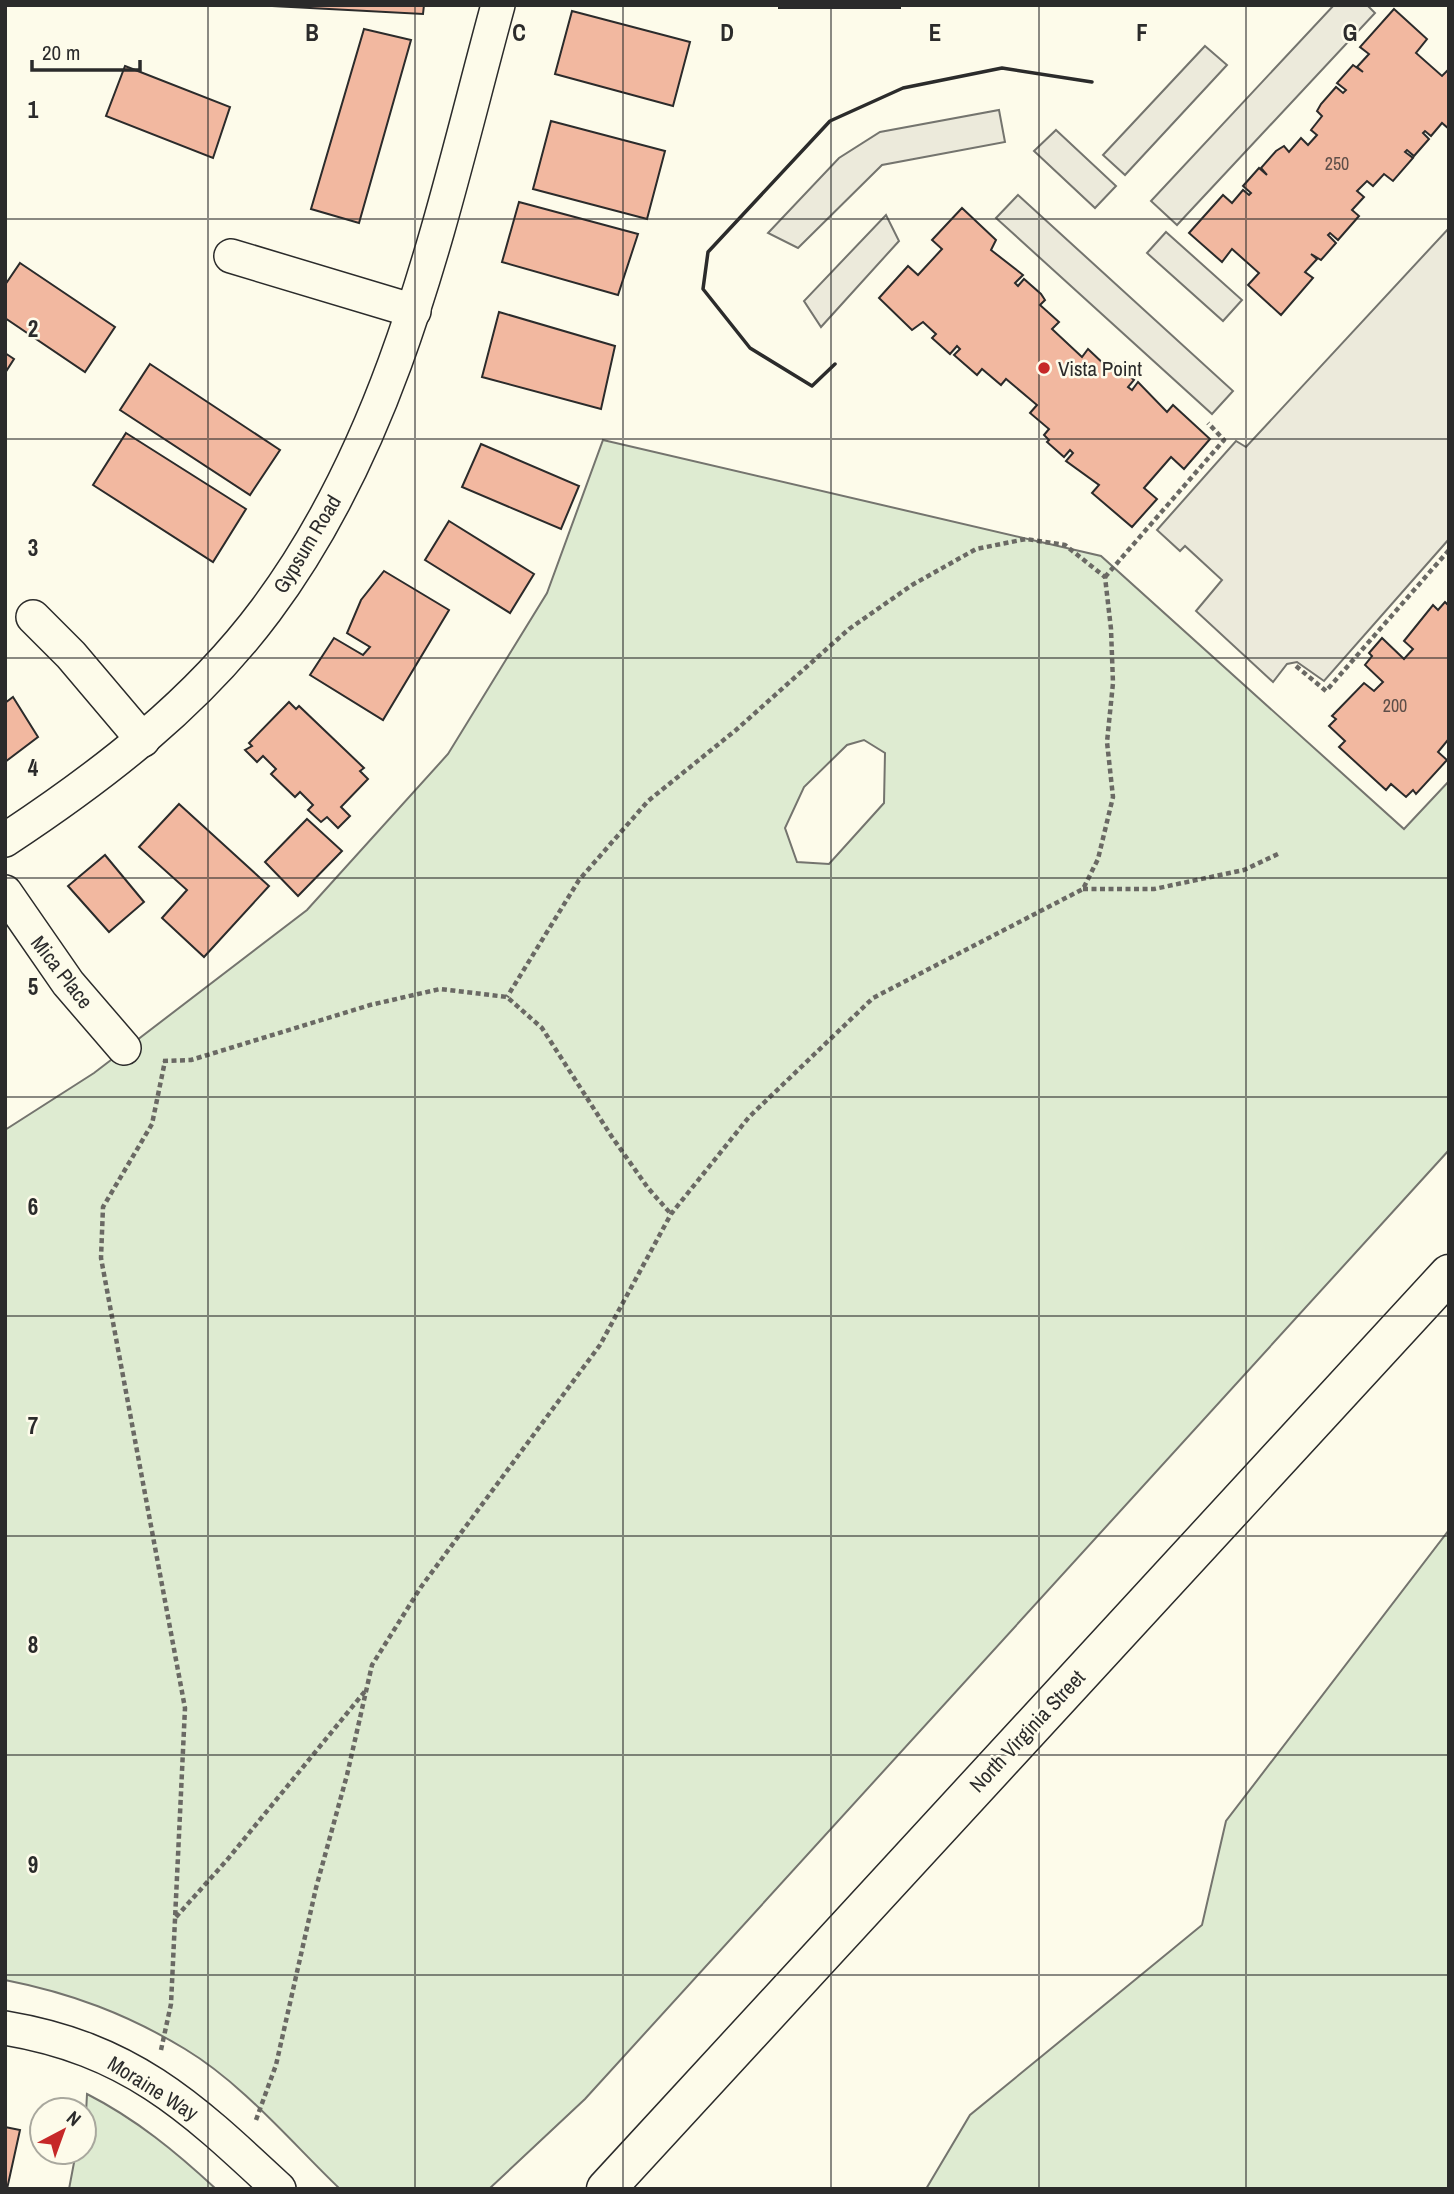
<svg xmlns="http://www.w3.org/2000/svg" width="1454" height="2194" viewBox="0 0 1454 2194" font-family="'Archivo Narrow',sans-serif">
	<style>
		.green { fill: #deebd1; stroke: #74746e; stroke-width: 2; fill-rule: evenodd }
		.parking { fill: #eceadb; stroke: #74746e; stroke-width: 2 }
		.building { fill: #f2b8a0; stroke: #2b2b2b; stroke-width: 2 }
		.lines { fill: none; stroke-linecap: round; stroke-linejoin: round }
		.street-casing { stroke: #2b2b2b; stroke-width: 36 }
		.primary-casing { stroke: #2b2b2b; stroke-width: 41 }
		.path { stroke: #6a6964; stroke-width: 4.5; stroke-dasharray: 5 3.5; stroke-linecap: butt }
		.street { stroke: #fdfbea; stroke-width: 33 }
		.primary { stroke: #fdfbea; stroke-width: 38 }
		.wall { stroke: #2b2b2b; stroke-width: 3.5 }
		.grid { fill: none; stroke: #2b2b2b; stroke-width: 2; stroke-opacity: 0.55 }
		.poi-dot { fill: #c62828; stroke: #fdfbea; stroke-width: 2.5 }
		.labels { text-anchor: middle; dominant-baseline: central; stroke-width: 5; stroke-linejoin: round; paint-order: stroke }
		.number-label { font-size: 18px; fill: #5d4e48 }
		.poi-label { font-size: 21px; fill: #2b2b2b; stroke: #fdfbea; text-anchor: start }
		.street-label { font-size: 21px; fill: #2b2b2b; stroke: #fdfbea }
		.grid-label { font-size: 23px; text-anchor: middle; font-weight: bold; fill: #2b2b2b; stroke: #fdfbea; stroke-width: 5; stroke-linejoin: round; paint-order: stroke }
	</style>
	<rect width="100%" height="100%" fill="#fdfbea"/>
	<g class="green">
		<path d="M603 440 1101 556 1404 829 1449 781V1150L585 2099 489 2189H340C291 2142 243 2084 185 2049 127 2014 71 1993 5 1980V1130L94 1073 307 910 448 754 547 593ZM864 740 885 753 884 803 829 864 797 862 785 828 804 787 847 745Z"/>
		<path d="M1449 1530V2189H926L970 2115 1202 1925 1226 1821Z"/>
		<path d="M87 2094C136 2119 176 2152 216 2189H69L76 2152H84Z"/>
	</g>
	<g class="parking">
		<path d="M1334 5H1367L1375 13 1177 225 1151 201Z"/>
		<path d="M1205 46 1227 65 1125 175 1103 155Z"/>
		<path d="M999 110 1005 142 882 165 798 248 768 233 839 158 880 132Z"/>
		<path d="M1056 130 1116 186 1095 208 1034 151Z"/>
		<path d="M1018 195 1233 391 1212 414 996 218Z"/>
		<path d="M886 215 899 241 821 327 804 301Z"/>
		<path d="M1449 228V539L1324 681 1297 662 1287 664 1273 682 1196 611 1222 580 1185 546 1180 551 1157 530 1236 441 1246 447Z"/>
		<path d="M1166 232 1242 300 1223 321 1147 253Z"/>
	</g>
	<g class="building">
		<path d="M424 5 423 14 273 6V5Z"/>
		<rect x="779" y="5" width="121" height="3"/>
		<path d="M1394 9 1427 39 1416 53 1442 76 1449 69V129L1442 123 1431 136 1425 131 1423 133 1429 139 1414 156 1407 150 1405 152 1413 158 1393 181 1384 174 1373 186 1367 181 1357 191 1364 197 1352 210 1359 216 1338 240 1330 233 1328 235 1336 243 1321 260 1311 254 1317 259 1305 272 1313 278 1281 315 1248 285 1259 273 1232 249 1222 262 1189 233 1223 195 1232 203 1243 190 1249 195 1251 193 1243 186 1259 168 1267 175 1261 168 1276 151 1284 146 1289 152 1301 138 1308 145 1317 135 1311 130 1322 116 1317 111 1321 104 1336 87 1343 93 1346 90 1337 83 1353 65 1363 72 1357 67 1369 54 1360 47Z"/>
		<path d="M572 11 690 42 673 106 555 74Z"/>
		<path d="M364 29 411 40 359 223 311 209Z"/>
		<path d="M125 66 230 107 213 158 106 116Z"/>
		<path d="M551 121 665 151 647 219 533 189Z"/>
		<path d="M519 202 638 234 618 295 502 262Z"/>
		<path d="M962 208 996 240 991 250 1023 275 1015 283 1018 286 1024 279 1041 294 1045 300 1040 305 1059 322 1052 329 1082 357 1088 349 1107 367 1112 362 1134 380 1128 387 1132 390 1138 382 1167 412 1173 405 1210 439 1184 469 1171 457 1144 488 1157 499 1132 527 1092 493 1099 485 1066 461 1073 453 1070 450 1064 457 1047 442 1049 440 1044 435 1049 429 1030 413 1037 405 1006 379 1001 385 982 369 977 375 954 355 960 349 957 346 950 354 932 338 936 334 923 322 912 330 879 298 908 266 918 275 942 249 932 240Z"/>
		<path d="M20 263 115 327 85 372 5 318V285Z"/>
		<path d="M499 312 615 346 601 409 482 377Z"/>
		<path d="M5 353 14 359 5 373Z"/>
		<path d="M150 364 280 450 250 495 120 410Z"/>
		<path d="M126 433 246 509 213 562 93 485Z"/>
		<path d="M481 444 579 486 561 529 462 487Z"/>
		<path d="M449 521 534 574 510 613 425 560Z"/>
		<path d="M384 571 449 610 383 720 310 675 334 638 363 655 370 647 347 633 361 600Z"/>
		<path d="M1445 602 1449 606V743L1447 741 1438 752 1447 760 1416 794 1413 790 1406 797 1391 784 1386 790 1339 747 1345 741 1329 726 1336 719 1332 716 1364 683 1374 691 1383 682 1365 665 1372 656 1369 653 1382 638 1404 659 1413 649 1404 641 1433 605 1438 610Z"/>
		<path d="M13 697 38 737 5 762V703Z"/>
		<path d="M289 702 296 709 299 706 364 768 360 771 368 779 341 807 350 816 338 828 327 817 321 822 308 810 313 805 300 792 295 797 271 774 276 769 263 756 257 762 245 750 252 746 249 743Z"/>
		<path d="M179 804 269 886 204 957 162 918 187 890 139 847Z"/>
		<path d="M307 819 342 851 298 896 265 862Z"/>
		<path d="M105 855 144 902 109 932 68 886Z"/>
		<path d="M5 2127 20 2130 7 2189H5Z"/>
	</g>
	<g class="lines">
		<g class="street-casing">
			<g id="street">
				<path d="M231 256 414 311"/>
				<path d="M33 617 71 655 143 740"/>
				<path d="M5 840C102 776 196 704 266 610 398 433 441 214 498 5"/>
				<path d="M5 892 68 983 124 1048"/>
				<path d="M5 2028C130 2049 190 2106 279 2189"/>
			</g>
		</g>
		<g class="primary-casing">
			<path id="primary" d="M606 2189 1449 1274"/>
		</g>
		<g class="path">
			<path d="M1105 577 1224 440 1208 423"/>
			<path d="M1296 666 1326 691 1449 550"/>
			<path d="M1083 889H1154L1244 870 1278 854"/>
			<path d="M163 1061 191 1060 370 1005 440 989 507 997 542 1028 612 1137 648 1188 671 1214"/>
			<path d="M176 1917 227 1860 366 1690"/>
			<path d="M161 2050 171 2004 185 1708 101 1258 103 1207 152 1124 165 1061"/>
			<path d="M256 2120 276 2065 316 1888 347 1775 372 1665 421 1587 600 1345 671 1214 749 1117 873 998 1083 889 1098 859 1113 797 1107 742 1113 683 1111 629 1105 577 1065 545 1026 539 976 549 912 585 849 629 736 730 648 801 579 880 507 997"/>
		</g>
		<use href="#street" class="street"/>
		<use href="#primary" class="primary"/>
		<path class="wall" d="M835 364 812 386 750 348 703 289 708 252 830 121 903 88 1002 68 1092 82"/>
	</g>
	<path class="grid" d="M208 5V2189M415 5V2189M623 5V2189M831 5V2189M1039 5V2189M1246 5V2189M5 219H1449M5 439H1449M5 658H1449M5 878H1449M5 1097H1449M5 1316H1449M5 1536H1449M5 1755H1449M5 1975H1449"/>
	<circle class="poi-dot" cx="1044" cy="368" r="7"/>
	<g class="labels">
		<g class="number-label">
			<text x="1337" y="163">250</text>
			<text x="1395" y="705">200</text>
		</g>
		<g class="poi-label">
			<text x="1058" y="368">Vista Point</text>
		</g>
		<g class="street-label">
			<text transform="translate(307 544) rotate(-59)">Gypsum Road</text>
			<text transform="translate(62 972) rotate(52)">Mica Place</text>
			<text transform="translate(1027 1731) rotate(-47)">North Virginia Street</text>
			<text transform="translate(153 2088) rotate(32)">Moraine Way</text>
		</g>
	</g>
	<g class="grid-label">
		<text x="312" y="41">B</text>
		<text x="519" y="41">C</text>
		<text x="727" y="41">D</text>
		<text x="935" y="41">E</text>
		<text x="1142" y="41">F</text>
		<text x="1350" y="41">G</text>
		<text x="33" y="118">1</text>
		<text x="33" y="337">2</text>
		<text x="33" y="556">3</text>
		<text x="33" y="776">4</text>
		<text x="33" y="995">5</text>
		<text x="33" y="1215">6</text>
		<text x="33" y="1434">7</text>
		<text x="33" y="1653">8</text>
		<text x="33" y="1873">9</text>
	</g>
	<rect width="1454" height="2194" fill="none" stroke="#2b2b2b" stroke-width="14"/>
	<g transform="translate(63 2131) rotate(41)"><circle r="33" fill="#fdfbea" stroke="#a9a89e" stroke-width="2"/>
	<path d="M0-5L12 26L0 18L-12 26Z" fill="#c62828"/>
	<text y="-10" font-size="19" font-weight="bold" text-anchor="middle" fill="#2b2b2b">N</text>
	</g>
	<path d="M32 60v10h108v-10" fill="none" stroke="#2b2b2b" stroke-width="3.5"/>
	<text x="42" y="60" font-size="21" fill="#2b2b2b" stroke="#fdfbea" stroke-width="5" paint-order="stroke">20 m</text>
</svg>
